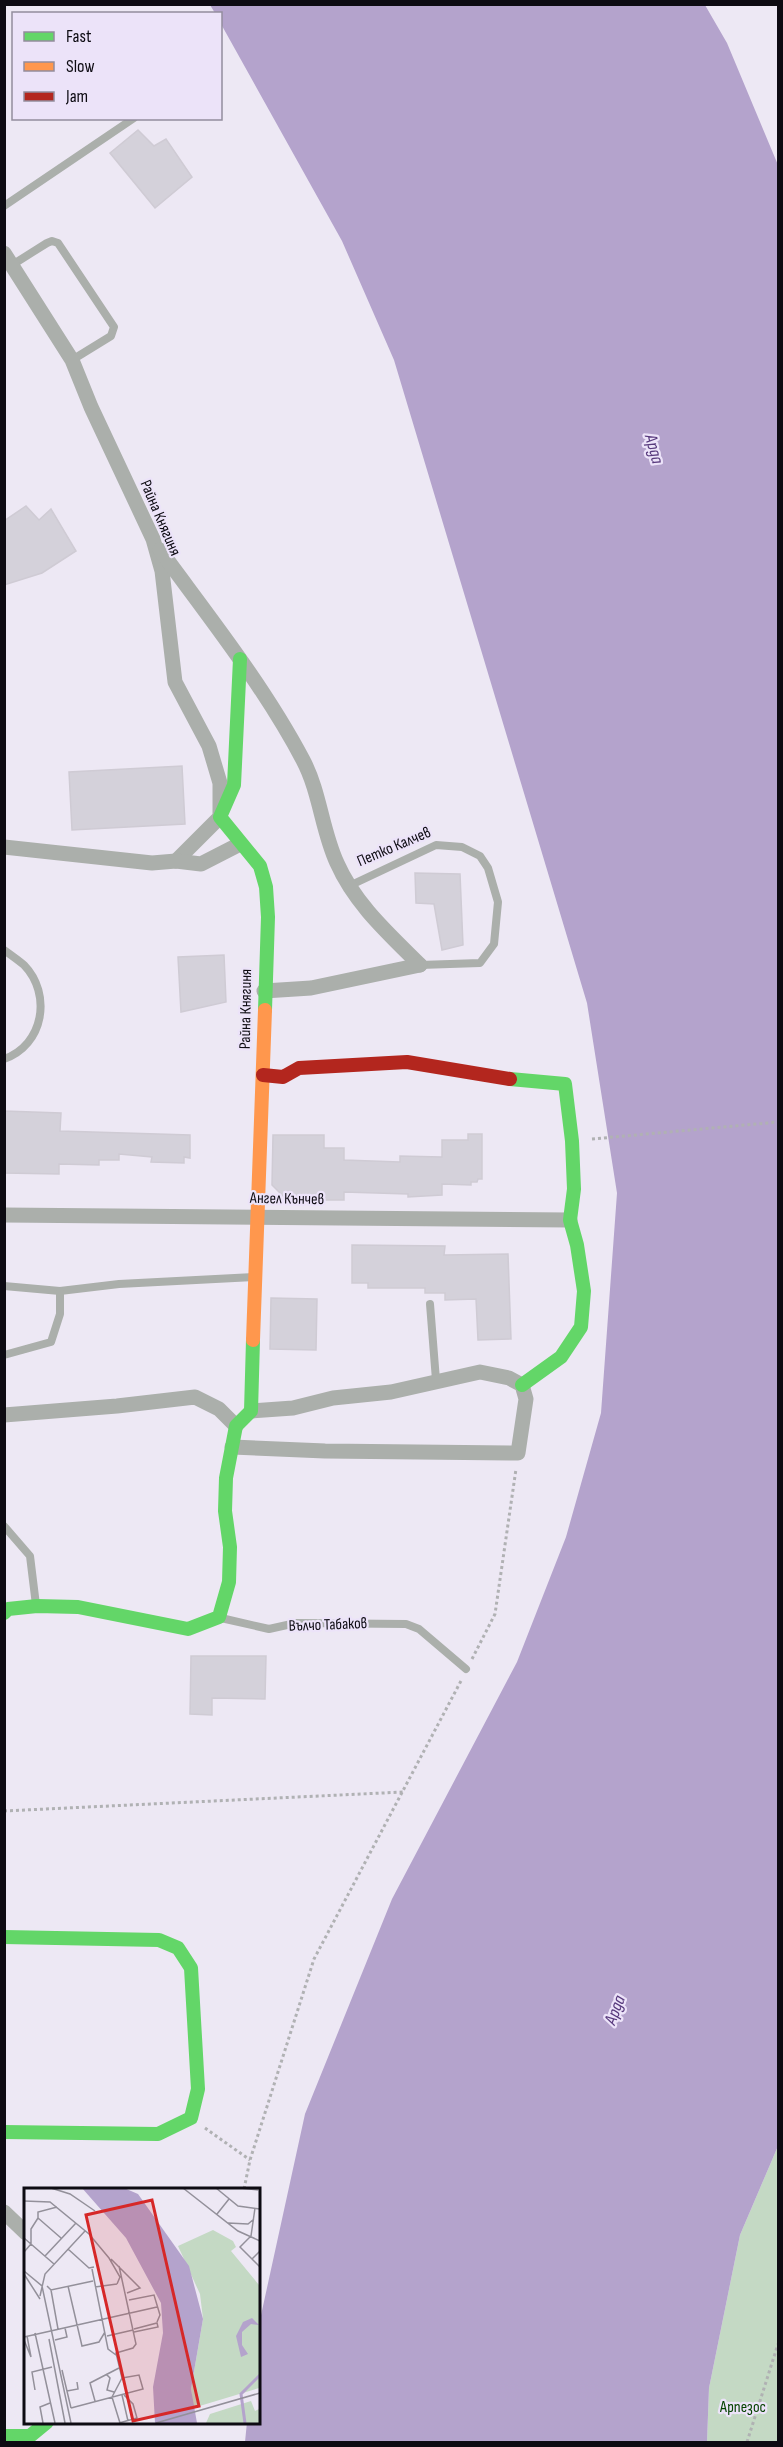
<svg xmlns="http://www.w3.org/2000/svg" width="783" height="2447" viewBox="0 0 783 2447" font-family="'Sofia Sans Condensed',sans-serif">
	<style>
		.green { fill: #c4d9c4 }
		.water { fill: #b4a3cc }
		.building { fill: #d4d1da; stroke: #cfcbd4; stroke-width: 1.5 }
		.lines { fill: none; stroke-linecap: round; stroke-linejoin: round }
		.path { stroke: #b0b1b3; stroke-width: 3; stroke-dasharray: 3 3; stroke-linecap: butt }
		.lane { stroke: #abafab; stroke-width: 8 }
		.street { stroke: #abafab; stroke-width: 15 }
		.fast { stroke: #63d668; stroke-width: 14 }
		.slow { stroke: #ff974d; stroke-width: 14 }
		.jam { stroke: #b3261e; stroke-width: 14 }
		.labels { text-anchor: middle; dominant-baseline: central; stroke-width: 4.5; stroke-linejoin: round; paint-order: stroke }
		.street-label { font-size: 16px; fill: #0d0b12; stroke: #ece3f9 }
		.park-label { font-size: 16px; fill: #054300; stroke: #ece3f9 }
		.water-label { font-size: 18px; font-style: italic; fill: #583a7d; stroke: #ece3f9 }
		.inset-river { fill: none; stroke: #b4a3cc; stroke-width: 3 }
		.inset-road { fill: none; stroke: #93909a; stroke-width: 1.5 }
		.view { fill: #d62828; fill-opacity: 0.15; stroke: #d62828; stroke-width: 3 }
		.inset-edge { fill: none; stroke: #0d0b12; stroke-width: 3 }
	</style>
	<rect width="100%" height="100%" fill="#ede8f4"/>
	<path class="green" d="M778 2146V2442H707L709 2388 740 2235Z"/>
	<path class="water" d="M210 5H705L727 43 778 165V2146L740 2235 709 2388 707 2442H245L247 2422H258V2329L305 2114 392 1899 517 1662 566 1537 601 1413 617 1193 587 1003 394 360 342 241 221 24 220 14 215 13Z"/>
	<g class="building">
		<path d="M138 130 154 146 166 139 192 177 155 208 110 153Z"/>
		<path d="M26 506 39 520 51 509 76 551 42 573 4 585V521Z"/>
		<path d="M182 766 185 824 72 830 69 772Z"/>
		<path d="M415 873 460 874 463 945 442 950 434 904 416 903Z"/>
		<path d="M224 955 226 1002 181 1012 178 957Z"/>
		<path d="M4 1111 61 1113 60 1131 190 1135V1158L184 1157V1163L151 1162 152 1157 119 1154V1160H99V1165L59 1164V1174L4 1173Z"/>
		<path d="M468 1134H482V1179H478L477 1182H471V1185L442 1184V1195L408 1197V1194L344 1192V1200H287L272 1185 273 1135H324V1148H344V1160L400 1162V1156L442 1157V1140H468Z"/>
		<path d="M352 1245 445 1246 444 1255 508 1254 511 1339 478 1340 476 1299 445 1300V1293H425V1288H368V1283H352Z"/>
		<path d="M271 1298 317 1299 316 1350 270 1349Z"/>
		<path d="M191 1656H266L265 1699 212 1698V1715L190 1714Z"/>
	</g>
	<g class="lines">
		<g class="path">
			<path d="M592 1139 778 1122"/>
			<path d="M472 1659 495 1614 516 1469"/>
			<path d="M4 1811 403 1792"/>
			<path d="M205 2128 250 2160"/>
			<path d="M244 2189 250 2160 314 1959 462 1679"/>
			<path d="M747 2442 778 2344"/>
		</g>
		<g class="lane">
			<path d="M4 206 134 118"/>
			<path d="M12 265 47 243 52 241 58 243 114 327 111 336 72 360"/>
			<path d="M349 886 436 845 462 847 480 856 488 868 498 902 494 944 480 963 420 965"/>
			<path d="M4 950C11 955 18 960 24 965 52 994 44 1045 4 1059"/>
			<path d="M4 1286 60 1291 119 1284 254 1277"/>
			<path d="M430 1304 436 1380"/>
			<path d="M4 1355 51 1342 60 1314V1291"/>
			<path d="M4 1526 30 1556 36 1605"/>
			<path d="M221 1618 269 1629 296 1623 406 1624 419 1629 466 1669"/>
		</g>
		<g class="street">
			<path d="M4 253 72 360 91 407 153 539 162 571 175 682 209 746 220 783V817L176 861"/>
			<path d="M160 550C209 617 264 686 303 760 320 792 322 831 337 863 355 904 389 934 420 965"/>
			<path d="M4 847 152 863 176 861 201 864 240 844"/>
			<path d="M264 991 311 988 420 965"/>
			<path d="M4 1215 570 1220"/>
			<path d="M4 1415 117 1406 195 1397 219 1409 236 1426"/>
			<path d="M232 1447 325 1451 518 1453 526 1399 522 1385 509 1378 480 1372 391 1392 333 1398 293 1408 251 1411"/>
			<path d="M4 2212 26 2233"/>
		</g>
		<g class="fast">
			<path d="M240 659 234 785 220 817 260 866 266 887 268 917 265 1010"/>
			<path d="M510 1079 565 1084 572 1141 574 1189 570 1220 577 1245 584 1291 581 1327 561 1357 522 1385"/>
			<path d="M4 1613 8 1609 37 1606 78 1607 188 1629 219 1617 229 1582 230 1547 225 1511 226 1478 236 1426 251 1411 253 1340"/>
			<path d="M4 1937 159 1940 178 1948 191 1968 198 2089 191 2118 158 2134 4 2132"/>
			<path d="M4 2436H30L47 2422"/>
		</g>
		<path class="slow" d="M253 1340 265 1010"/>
		<path class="jam" d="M263 1075 283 1077 299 1068 407 1062 510 1079"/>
	</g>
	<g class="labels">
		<g class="street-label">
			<text transform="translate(160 518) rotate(67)">Райна Княгиня</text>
			<text transform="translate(394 847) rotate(-23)">Петко Калчев</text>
			<text transform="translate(246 1009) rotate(-89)">Райна Княгиня</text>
			<text transform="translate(287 1199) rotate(1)">Ангел Кънчев</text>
			<text transform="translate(328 1625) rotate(-2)">Вълчо Табаков</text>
		</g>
		<g class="park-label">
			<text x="743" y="2407">Арпезос</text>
		</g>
		<g class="water-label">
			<text transform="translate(654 449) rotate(75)">Арда</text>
			<text transform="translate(615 2010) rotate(-69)">Арда</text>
		</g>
	</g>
	<g transform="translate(24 2188)">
		<rect width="236" height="236" fill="#ede8f4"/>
		<path d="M189 42 209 53 212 59 207 63 235 97V200L169 220 167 201 179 131 176 106 154 58ZM227 213 231 223 235 221V235H182L186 226Z" fill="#c4d9c4"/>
		<path d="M58 0H100L114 6 165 78 179 131 167 201 173 235H131L129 199 139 145 137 115 102 50ZM228 130 235 137 227 136 218 144V157L224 166 217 169 212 148 219 134Z" fill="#b4a3cc"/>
		<path class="inset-river" d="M221 235 217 206 236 187"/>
		<path class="inset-road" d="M27 0 46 6 71 23M159 0 214 43 236 53M192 0 214 18 236 21M216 0 234 2M0 13 26 14 65 46 85 70 96 89 93 96M33 19 14 24V30L37 50M193 26 205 11M204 35 224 36 230 31M0 50 30 76M44 61 65 80 70 79M236 63 228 71 236 79M0 64 7 56V41L14 30M21 68 52 35M87 71 116 100 103 105M228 71 216 59 227 48 231 20M95 78 112 156 109 160 92 165 98 190 88 209 96 235M68 81 84 161 92 167M0 83 18 98 47 235M0 86 16 111M23 98 27 102 69 93M44 98 58 158 75 154 81 144M71 99 93 96M27 102 34 141M16 108 21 86 61 43M105 112 130 107 136 127 133 134M110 144 134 139 133 135 110 141M11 145 31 235M83 148 109 142M0 149 133 119M25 151 41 235M0 152 7 169 3 148M31 152 43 149 41 140M38 182 47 220M82 186 86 190 83 202 90 204M11 202 8 184 28 179M43 203 54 201 53 194M98 207 104 233M71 213 66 195 95 180M47 220 119 201 115 187 98 190M19 235 16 219 26 215M95 235 113 230 109 216 100 207M132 235 236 205"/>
		<path class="view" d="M128 12 175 218 109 233 62 27Z"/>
		<rect width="236" height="236" class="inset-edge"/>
	</g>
	<rect width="783" height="2447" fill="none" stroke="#0d0b12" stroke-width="12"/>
	<rect x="12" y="12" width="210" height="108" fill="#ece3f9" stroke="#938d9d" stroke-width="1.5"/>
	<rect x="24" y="32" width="30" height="9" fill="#63d668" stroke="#938d9d" stroke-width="1.5"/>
	<text x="66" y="42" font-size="18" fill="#0d0b12">Fast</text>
	<rect x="24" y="62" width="30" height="9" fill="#ff974d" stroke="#938d9d" stroke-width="1.5"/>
	<text x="66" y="72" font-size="18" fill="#0d0b12">Slow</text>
	<rect x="24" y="92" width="30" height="9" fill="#b3261e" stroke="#938d9d" stroke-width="1.5"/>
	<text x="66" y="102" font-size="18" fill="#0d0b12">Jam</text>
</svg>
